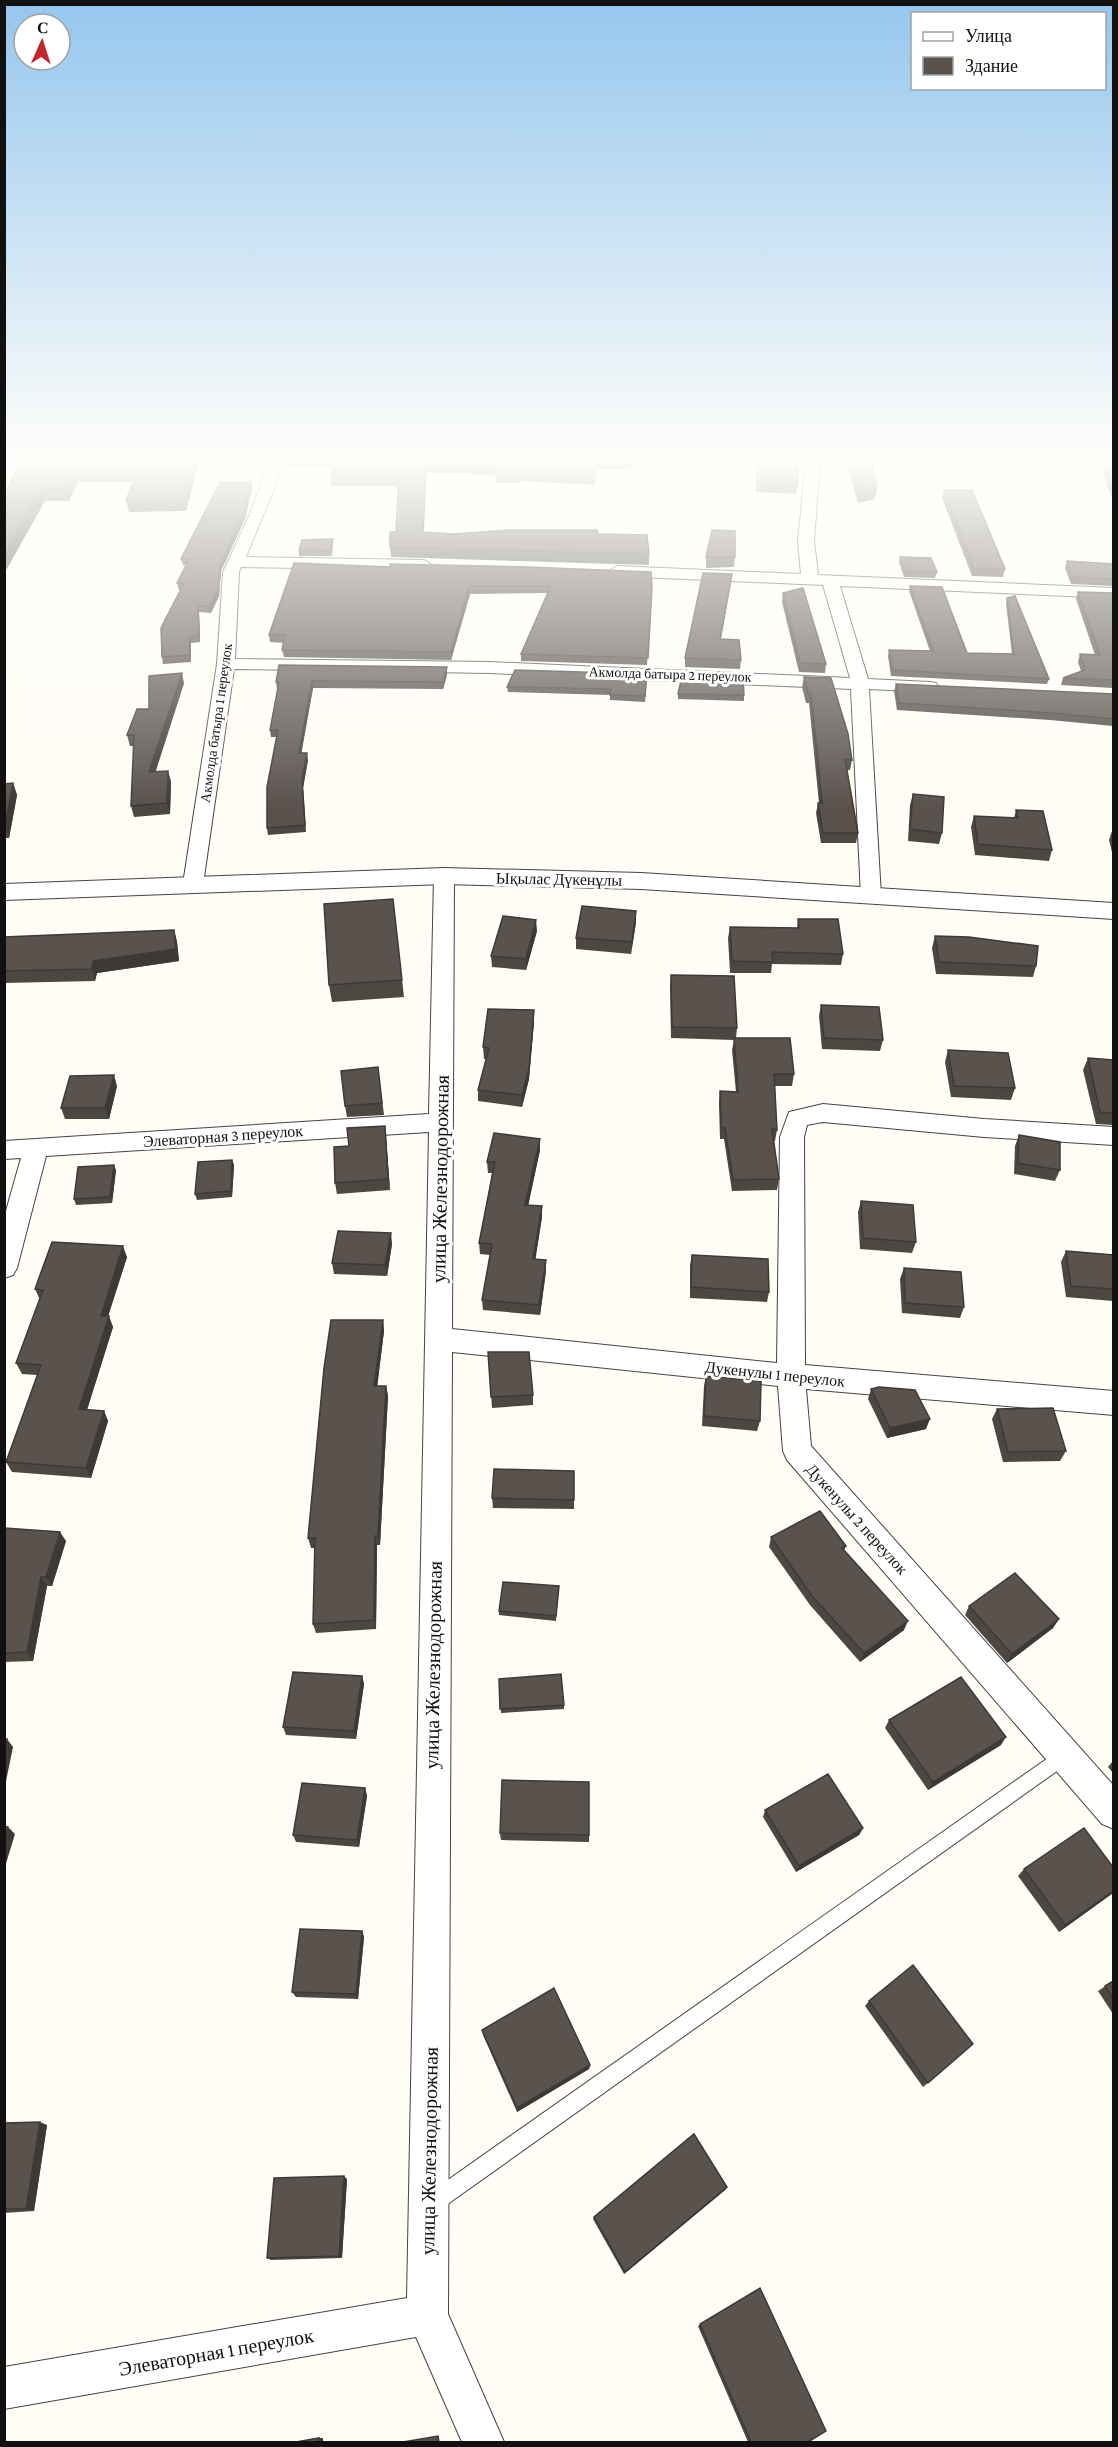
<svg xmlns="http://www.w3.org/2000/svg" width="1118" height="2447" viewBox="0 0 1118 2447" font-family="'Crimson Pro',serif">
	<style>
		.lines { fill: none; stroke-linecap: round; stroke-linejoin: round }
		.service-casing { stroke: #444; stroke-width: 2 }
		.minor-casing { stroke: #444; stroke-width: 2 }
		.tertiary-casing { stroke: #444; stroke-width: 2 }
		.service { fill: #fff; fill-rule: evenodd }
		.minor { fill: #fff; fill-rule: evenodd }
		.tertiary { fill: #fff; fill-rule: evenodd }
		.wall { fill: #4d4742 }
		.shaded-wall { fill: #3f3936 }
		.building { fill: #5a524d; stroke: #3f3936; stroke-width: 1.5 }
		.labels { text-anchor: middle; dominant-baseline: central; stroke-width: 6; stroke-linejoin: round; paint-order: stroke }
		.far-street-label { font-size: 14px; fill: #111; stroke: #fff }
		.street-label { font-size: 16px; fill: #111; stroke: #fff }
		.near-street-label { font-size: 20px; fill: #111; stroke: #fff }
	</style>
	<rect width="100%" height="100%" fill="#fffdf5"/>
	<g class="lines">
		<g class="service-casing">
			<path id="service" d="M1065 1746 1071 1749 1074 1755 1071 1761 442 2208 435 2211 428 2208 425 2201 428 2194Z"/>
		</g>
		<g class="minor-casing">
			<g id="minor">
				<path d="M270 462H285L246 557 424 560 432 565 424 570 241 567 239 572 235 659 490 662 850 678 823 585 617 576 609 571 617 566 801 574 798 541 806 462H820L814 541 818 575 1114 588V598L840 586 868 679 930 682 936 683 939 687 936 691 930 692 869 689 881 896 878 901 871 903 864 901 861 896 851 689 490 673 234 669 203 884 200 889 193 891 186 889 183 884 217 664 223 572 249 516Z"/>
				<path d="M444 870 451 871 454 876 452 1329 777 1363 780 1137 789 1112 823 1104 984 1119 1114 1127V1145L984 1137 823 1122 807 1125 804 1137 805 1365 1114 1391V1415L806 1389 811 1446 1114 1786V1829L1102 1824 787 1460 783 1451 778 1386 452 1352 448 2314 504 2442H462L416 2337 4 2409V2367L407 2298 429 1132 46 1156 17 1268 13 1275 4 1278V1218L21 1158 4 1159V1141L429 1114 434 876 437 871Z"/>
			</g>
		</g>
		<g class="tertiary-casing">
			<path id="tertiary" d="M444 868 641 873 1114 903V919L641 889 444 884 4 900V884Z"/>
		</g>
		<use href="#service" class="service"/>
		<use href="#minor" class="minor"/>
		<use href="#tertiary" class="tertiary"/>
	</g>
	<g class="wall">
		<path d="M21 462H199L186 511 129 512 126 500 133 482H78L69 501H45L8 492 7 489Z"/>
		<path d="M288 462H632L631 469H597L594 485 522 481 521 483H496L495 475 426 473 424 532 454 534H598L649 554V565L391 557 390 547 396 532 398 486H332L330 476 332 468 289 467Z"/>
		<path d="M757 462H798V484L796 494 756 492Z"/>
		<path d="M846 462H872L875 499 858 503Z"/>
		<path d="M1105 463H1113V502L1103 472Z"/>
		<path d="M252 488 245 519 221 571 219 596 211 613 199 612 200 642 191 643V662L163 664 162 657 181 590H179L177 583 186 565H183L181 559Z"/>
		<path d="M944 490 1005 569 1003 577 972 576 942 498Z"/>
		<path d="M333 545 332 556H299V550Z"/>
		<path d="M706 557H735L734 567 706 568Z"/>
		<path d="M900 557 937 572 935 578 904 577 899 562Z"/>
		<path d="M1067 561 1113 564V586L1071 584 1065 568Z"/>
		<path d="M294 563 652 588 647 665 521 661V654L547 593 470 594 451 660 284 657 282 650 284 643 270 642 269 635Z"/>
		<path d="M732 574 721 639 741 660 740 669 685 667V658Z"/>
		<path d="M910 586 967 653 1012 654 1006 604 1007 598 1049 679 1047 684 891 676 888 656 889 650 930 651 909 591Z"/>
		<path d="M1078 592 1113 593V688L1061 685 1063 678 1081 671 1078 662 1080 654 1095 655 1076 599Z"/>
		<path d="M783 593 826 664 825 673 799 672 782 602Z"/>
		<path d="M647 674 645 702 610 700V695L508 692 507 687Z"/>
		<path d="M447 675 443 689 313 688 301 753 308 760 303 788 306 832 268 835 267 828 277 737H271L270 730 278 689H277L276 682Z"/>
		<path d="M804 677 852 760 850 770H847L858 833 856 843H821L816 813 818 803H819L809 703H806L802 687Z"/>
		<path d="M184 683 155 772 171 781 170 814 134 817 131 806 134 746H130L127 735 149 709Z"/>
		<path d="M896 684 1113 694V726L1050 720 897 710 894 691Z"/>
		<path d="M678 694 744 695V701L678 699Z"/>
		<path d="M13 783 17 795 9 838H4V784Z"/>
		<path d="M913 794 942 833 939 844 908 841 910 805Z"/>
		<path d="M1016 810 1052 850 1049 861 975 855 971 827 974 816 1014 818Z"/>
		<path d="M1113 828V856L1109 840Z"/>
		<path d="M393 899 404 997 332 1002 329 985Z"/>
		<path d="M636 911V922L631 954 576 949V938Z"/>
		<path d="M798 919 843 954 841 965 772 964 771 973H730L728 938 730 927 797 928Z"/>
		<path d="M174 930 177 942 179 961 97 973 95 981 4 983V937Z"/>
		<path d="M537 931 526 970 492 967 491 956Z"/>
		<path d="M935 936 1036 966 1033 977 936 974 932 948Z"/>
		<path d="M671 975 737 1028 736 1038 794 1074 792 1086H775L777 1130 775 1141H773L779 1179 777 1190 732 1191 724 1139H720L719 1103 720 1091 736 1092 732 1050 734 1040 671 1038 670 986Z"/>
		<path d="M821 1005 883 1040 880 1051 822 1049 819 1016Z"/>
		<path d="M534 1010V1022L529 1079 522 1107 478 1101V1090L486 1059H484L483 1047Z"/>
		<path d="M948 1050 1015 1088 1011 1100 951 1097 945 1062Z"/>
		<path d="M1088 1058 1113 1060V1125L1096 1124 1083 1070Z"/>
		<path d="M378 1067 384 1115 347 1117 345 1106Z"/>
		<path d="M117 1086 109 1119H65L61 1108Z"/>
		<path d="M1019 1135 1060 1170 1055 1181 1014 1174 1015 1146Z"/>
		<path d="M386 1137 390 1190 337 1194 335 1183 349 1146Z"/>
		<path d="M540 1139V1150L528 1205 542 1206V1217L535 1259 546 1271 540 1315 483 1310 482 1300 490 1255 480 1254 479 1243 492 1173H488L487 1162Z"/>
		<path d="M232 1160 234 1165 232 1197 197 1200 195 1194Z"/>
		<path d="M116 1170 112 1203 76 1205 74 1199Z"/>
		<path d="M861 1201 916 1242 912 1253 860 1249 858 1212Z"/>
		<path d="M392 1244 387 1276 334 1274 332 1263Z"/>
		<path d="M1066 1251 1113 1255V1301L1066 1297 1061 1262Z"/>
		<path d="M692 1255 769 1292 767 1302 690 1298V1265Z"/>
		<path d="M127 1257 108 1316 113 1327 87 1410 104 1411 108 1421 91 1478 12 1472 6 1462 37 1375 22 1374 16 1363 40 1300 35 1289Z"/>
		<path d="M904 1268 964 1307 960 1318 902 1313 900 1279Z"/>
		<path d="M383 1320 384 1331 377 1386H386L388 1396 380 1545H377L376 1629 316 1633 313 1624 315 1548H311L308 1538Z"/>
		<path d="M488 1352 533 1395V1405L492 1408Z"/>
		<path d="M706 1376 760 1421 757 1431 702 1426 704 1386Z"/>
		<path d="M871 1389 926 1429 887 1438 868 1399Z"/>
		<path d="M997 1409 1066 1451 1060 1461 1003 1462 992 1419Z"/>
		<path d="M574 1471V1509L493 1508 492 1498Z"/>
		<path d="M4 1528 66 1541 52 1586H47L33 1661 4 1662Z"/>
		<path d="M771 1537 846 1546 844 1551 904 1630 860 1662 810 1605 769 1547Z"/>
		<path d="M559 1586 556 1621 499 1615V1611Z"/>
		<path d="M969 1606 1059 1619 1053 1628 1007 1663 965 1615Z"/>
		<path d="M362 1676 364 1684 356 1739 286 1735 283 1727Z"/>
		<path d="M499 1679 564 1705V1709L501 1713Z"/>
		<path d="M889 1720 1001 1745 928 1790 885 1728Z"/>
		<path d="M1113 1761V1773L1108 1767Z"/>
		<path d="M589 1782V1842L501 1840 500 1833Z"/>
		<path d="M365 1788 367 1796 359 1847 296 1842 293 1835Z"/>
		<path d="M765 1810 863 1828 859 1835 796 1872 763 1817Z"/>
		<path d="M1024 1869 1113 1893 1059 1932 1018 1876Z"/>
		<path d="M362 1931 364 1937 358 1999 296 1997 292 1992Z"/>
		<path d="M1113 1981V2014L1098 1991Z"/>
		<path d="M869 2001 973 2044 923 2087 865 2006Z"/>
		<path d="M482 2030 590 2065 589 2069 517 2112 483 2035Z"/>
		<path d="M4 2123 47 2125 34 2211 4 2213Z"/>
		<path d="M347 2179 342 2258 271 2260 267 2258Z"/>
		<path d="M727 2187 725 2190 624 2274 593 2219 594 2217Z"/>
		<path d="M760 2288 808 2442H748L698 2326Z"/>
	</g>
	<g class="shaded-wall">
		<path d="M194 462H199L186 511 184 500Z"/>
		<path d="M596 462 597 469 594 485V475Z"/>
		<path d="M426 463V473L423 543V532Z"/>
		<path d="M75 470 78 482 69 501 66 489Z"/>
		<path d="M251 482 252 488 245 519 221 571 219 596 211 613 210 606 220 565Z"/>
		<path d="M877 488 875 499 858 503 860 492Z"/>
		<path d="M41 489 45 501 4 574V556Z"/>
		<path d="M732 574 731 583 719 648 720 639Z"/>
		<path d="M469 586 470 594 451 660V652Z"/>
		<path d="M198 606 199 612 200 642 199 636Z"/>
		<path d="M189 637 191 643V662L190 655Z"/>
		<path d="M447 667V675L443 689V682Z"/>
		<path d="M182 673 184 683 152 783 149 772Z"/>
		<path d="M312 681 313 688 300 761 299 753Z"/>
		<path d="M307 753 308 760 303 788 306 832 302 780Z"/>
		<path d="M168 771 171 781 170 814 167 803Z"/>
		<path d="M13 783 17 795 9 838 5 826Z"/>
		<path d="M636 911V922L631 954 632 942Z"/>
		<path d="M536 920 537 931 526 970V959Z"/>
		<path d="M174 930 177 942 179 961 97 973 95 981 92 969 93 961Z"/>
		<path d="M534 1010V1022L529 1079 522 1107V1095Z"/>
		<path d="M114 1075 117 1086 109 1119 105 1108Z"/>
		<path d="M385 1126 386 1137 390 1190 388 1179Z"/>
		<path d="M540 1139V1150L526 1216 525 1205Z"/>
		<path d="M232 1160 234 1165 232 1197 231 1191Z"/>
		<path d="M114 1165 116 1170 112 1203 110 1197Z"/>
		<path d="M542 1206V1217L534 1269 533 1259Z"/>
		<path d="M391 1233 392 1244 387 1276 385 1265Z"/>
		<path d="M123 1246 127 1257 105 1326 101 1316Z"/>
		<path d="M546 1260V1271L540 1315 539 1305Z"/>
		<path d="M109 1316 113 1327 84 1419 79 1409Z"/>
		<path d="M383 1320 384 1331 376 1397 374 1386Z"/>
		<path d="M386 1386 388 1396 380 1545 378 1536Z"/>
		<path d="M104 1411 108 1421 91 1478 86 1468Z"/>
		<path d="M930 1419 926 1429 887 1438 890 1428Z"/>
		<path d="M60 1532 66 1541 52 1586 46 1577Z"/>
		<path d="M375 1536 377 1545 376 1629 374 1620Z"/>
		<path d="M41 1577 47 1586 33 1661 27 1652Z"/>
		<path d="M1059 1619 1053 1628 1007 1663 1012 1654Z"/>
		<path d="M908 1621 904 1630 860 1662 864 1653Z"/>
		<path d="M362 1676 364 1684 356 1739 354 1731Z"/>
		<path d="M1006 1737 1001 1745 928 1790 933 1782Z"/>
		<path d="M7 1739 13 1747 4 1791V1750Z"/>
		<path d="M365 1788 367 1796 359 1847 357 1840Z"/>
		<path d="M8 1827 15 1834 4 1870V1840Z"/>
		<path d="M863 1828 859 1835 796 1872 799 1866Z"/>
		<path d="M1113 1891V1893L1059 1932 1065 1925Z"/>
		<path d="M362 1931 364 1937 358 1999 356 1994Z"/>
		<path d="M590 2065 589 2069 517 2112V2108Z"/>
		<path d="M40 2122 47 2125 34 2211 26 2209Z"/>
		<path d="M344 2176 347 2179 342 2258 339 2256Z"/>
		<path d="M727 2187 725 2190 624 2274 625 2272Z"/>
		<rect x="319" y="2438" width="4" height="4"/>
	</g>
	<g class="building">
		<path d="M21 462H194L184 500H126L138 470H75L66 489H41L4 556V499L9 489H7Z"/>
		<path d="M334 462H596L594 475 521 471V473H495L496 465 426 463 423 532 454 534 508 530H597L598 534 647 535 649 554 390 547V532H396L399 476H330Z"/>
		<path d="M758 462H798V484L757 482Z"/>
		<path d="M850 462H872L877 488 860 492Z"/>
		<path d="M1105 463H1113V485Z"/>
		<path d="M220 482H251L244 512 220 565 218 590 210 606H198L199 636 189 637 190 655 162 657 161 628 184 583H177L189 559H181Z"/>
		<path d="M944 490H972L1005 569 974 568Z"/>
		<path d="M712 530 735 531V557H706Z"/>
		<path d="M333 539 331 551 299 550 302 540Z"/>
		<path d="M900 557 931 558 937 572 905 571Z"/>
		<path d="M1067 561 1113 564V579L1073 577Z"/>
		<path d="M294 563 390 567V564L528 567 651 572 652 588 648 658 521 654 551 586H469L451 652 282 650 285 635H269Z"/>
		<path d="M703 573 732 574 720 639 739 640 741 660 685 658Z"/>
		<path d="M910 586 942 587 967 653 1014 654 1007 598 1015 596 1049 679 893 670 889 650 933 651Z"/>
		<path d="M803 588 826 664 800 663 783 593Z"/>
		<path d="M1078 592 1113 593V680L1063 678 1085 670 1080 654 1100 655Z"/>
		<path d="M279 665 447 667 443 682 312 681 299 753H307L302 780 305 825 267 828V787L278 730H270L279 682H276Z"/>
		<path d="M515 670 647 674 645 696 610 695 611 689 507 687Z"/>
		<path d="M182 673 149 772 168 771 167 803 131 806 134 735H127L137 709H149V676Z"/>
		<path d="M682 676 743 679 744 695 678 694Z"/>
		<path d="M804 677 831 678 848 734 852 760 845 759 858 833H823L818 803H822L811 693H808Z"/>
		<path d="M896 684 1113 694V719L1052 713 899 703Z"/>
		<path d="M13 783 5 826H4V784Z"/>
		<path d="M913 794 944 797 942 833 910 829Z"/>
		<path d="M1016 810 1043 811 1052 850 978 844 974 816 1018 818Z"/>
		<path d="M393 899 402 980 329 985 324 904Z"/>
		<path d="M582 906 636 911 632 942 576 938Z"/>
		<path d="M503 916 536 920 526 959 491 956Z"/>
		<path d="M798 919H838L843 954 772 952 773 962 732 961 730 927 799 928Z"/>
		<path d="M174 930 176 949 93 961 92 969 4 971V937Z"/>
		<path d="M935 936 969 937 1038 946 1036 966 939 962Z"/>
		<path d="M671 975 734 976 737 1028 672 1027Z"/>
		<path d="M821 1005 879 1007 883 1040 824 1038Z"/>
		<path d="M488 1009 534 1010 529 1068 522 1095 478 1090 489 1048 483 1047Z"/>
		<path d="M734 1038H790L794 1074H774L777 1130 772 1129 779 1179 733 1180 725 1128 721 1127 720 1091 738 1092Z"/>
		<path d="M948 1050 1008 1053 1015 1088 954 1086Z"/>
		<path d="M1088 1058 1113 1060V1113L1100 1112Z"/>
		<path d="M378 1067 382 1103 345 1106 341 1071Z"/>
		<path d="M114 1075 105 1108H61L70 1076Z"/>
		<path d="M385 1126 388 1179 335 1183 334 1147 349 1146 347 1128Z"/>
		<path d="M494 1133 540 1139 525 1205 542 1206 533 1259 546 1260 539 1305 482 1300 492 1244 479 1243 495 1162H487Z"/>
		<path d="M1019 1135 1060 1142V1170L1018 1163Z"/>
		<path d="M232 1160 231 1191 195 1194 198 1162Z"/>
		<path d="M114 1165 110 1197 74 1199 78 1167Z"/>
		<path d="M861 1201 913 1205 916 1242 863 1238Z"/>
		<path d="M338 1231 391 1233 385 1265 332 1263Z"/>
		<path d="M52 1242 123 1246 101 1316H109L79 1409 104 1411 86 1468 6 1462 41 1365 16 1363 43 1290 35 1289Z"/>
		<path d="M1066 1251 1113 1255V1289L1071 1286Z"/>
		<path d="M692 1255 768 1259 769 1292 691 1287Z"/>
		<path d="M904 1268 961 1272 964 1307 905 1303Z"/>
		<path d="M331 1320H383L374 1386H386L378 1536H375L374 1620 313 1624 315 1538H308L324 1368Z"/>
		<path d="M488 1352H529L533 1395 491 1397Z"/>
		<path d="M706 1376 761 1381 760 1421 704 1416Z"/>
		<path d="M879 1387 915 1390 930 1419 890 1428 871 1389Z"/>
		<path d="M1053 1408 1066 1451 1008 1452 997 1409Z"/>
		<path d="M494 1469 574 1471V1500L492 1498Z"/>
		<path d="M820 1511 846 1546 842 1548 908 1621 864 1653 812 1596 771 1537Z"/>
		<path d="M4 1528 60 1532 46 1577H41L27 1652 4 1653Z"/>
		<path d="M1015 1573 1059 1619 1012 1654 969 1606Z"/>
		<path d="M503 1582 559 1586 556 1616 499 1611Z"/>
		<path d="M293 1672 362 1676 354 1731 283 1727Z"/>
		<path d="M561 1674 564 1705 500 1709 499 1679Z"/>
		<path d="M961 1677 1006 1737 933 1782 889 1720Z"/>
		<path d="M4 1739H7L4 1750Z"/>
		<path d="M828 1774 863 1828 799 1866 765 1810Z"/>
		<path d="M502 1780 589 1782V1835L500 1833Z"/>
		<path d="M302 1783 365 1788 357 1840 293 1835Z"/>
		<path d="M4 1826 8 1827 4 1840Z"/>
		<path d="M1084 1828 1113 1867V1891L1065 1925 1024 1869Z"/>
		<path d="M300 1929 362 1931 356 1994 292 1992Z"/>
		<path d="M913 1965 973 2044 928 2083 869 2001Z"/>
		<path d="M1113 1981V1998L1105 1986Z"/>
		<path d="M554 1988 590 2065 517 2108 482 2030Z"/>
		<path d="M40 2122 26 2209H4V2123Z"/>
		<path d="M694 2134 727 2187 625 2272 594 2217Z"/>
		<path d="M344 2176 339 2256 267 2258 274 2178Z"/>
		<path d="M760 2288 826 2431 808 2442H751L700 2324Z"/>
		<path d="M438 2436 439 2442H403Z"/>
		<path d="M319 2438V2442H296Z"/>
	</g>
	<linearGradient id="sky" x2="0" y2="1"><stop stop-color="#95c6ee"/><stop offset="0.57" stop-color="#fffefa"/><stop offset="1" stop-color="#fffefa" stop-opacity="0"/></linearGradient>
	<rect width="1118" height="805" fill="url(#sky)"/>
	<g class="labels">
		<g class="far-street-label">
			<text transform="translate(670 674) rotate(2)">Акмолда батыра 2 переулок</text>
			<text transform="translate(216 723) rotate(-82)">Акмолда батыра 1 переулок</text>
		</g>
		<g class="street-label">
			<text transform="translate(559 879) rotate(1)">Ықылас Дүкенұлы</text>
			<text transform="translate(223 1136) rotate(-4)">Элеваторная 3 переулок</text>
			<text transform="translate(775 1374) rotate(6)">Дукенулы 1 переулок</text>
			<text transform="translate(857 1519) rotate(48)">Дукенулы 2 переулок</text>
		</g>
		<g class="near-street-label">
			<text transform="translate(440 1179) rotate(-89)">улица Железнодорожная</text>
			<text transform="translate(433 1665) rotate(-89)">улица Железнодорожная</text>
			<text transform="translate(429 2151) rotate(-89)">улица Железнодорожная</text>
			<text transform="translate(216 2352) rotate(-10)">Элеваторная 1 переулок</text>
		</g>
	</g>
	<rect width="1118" height="2447" fill="none" stroke="#111111" stroke-width="12"/>
	<rect x="911" y="12" width="195" height="78" fill="#ffffff" stroke="#a0a0a0" stroke-width="1.5"/>
	<rect x="923" y="32" width="30" height="9" fill="#ffffff" stroke="#a0a0a0" stroke-width="1.5"/>
	<text x="965" y="42" font-size="18" fill="#111111">Улица</text>
	<rect x="923" y="57" width="30" height="18" fill="#5a524d" stroke="#a0a0a0" stroke-width="1.5"/>
	<text x="965" y="72" font-size="18" fill="#111111">Здание</text>
	<g transform="translate(42 42) rotate(3)"><circle r="28" fill="#ffffff" stroke="#a0a0a0" stroke-width="1.5"/>
	<path d="M0-4.5L10 22L0 15L-10 22Z" fill="#c4262e"/>
	<text y="-9" font-size="16" font-weight="bold" text-anchor="middle" fill="#111111">С</text>
	</g>
</svg>
